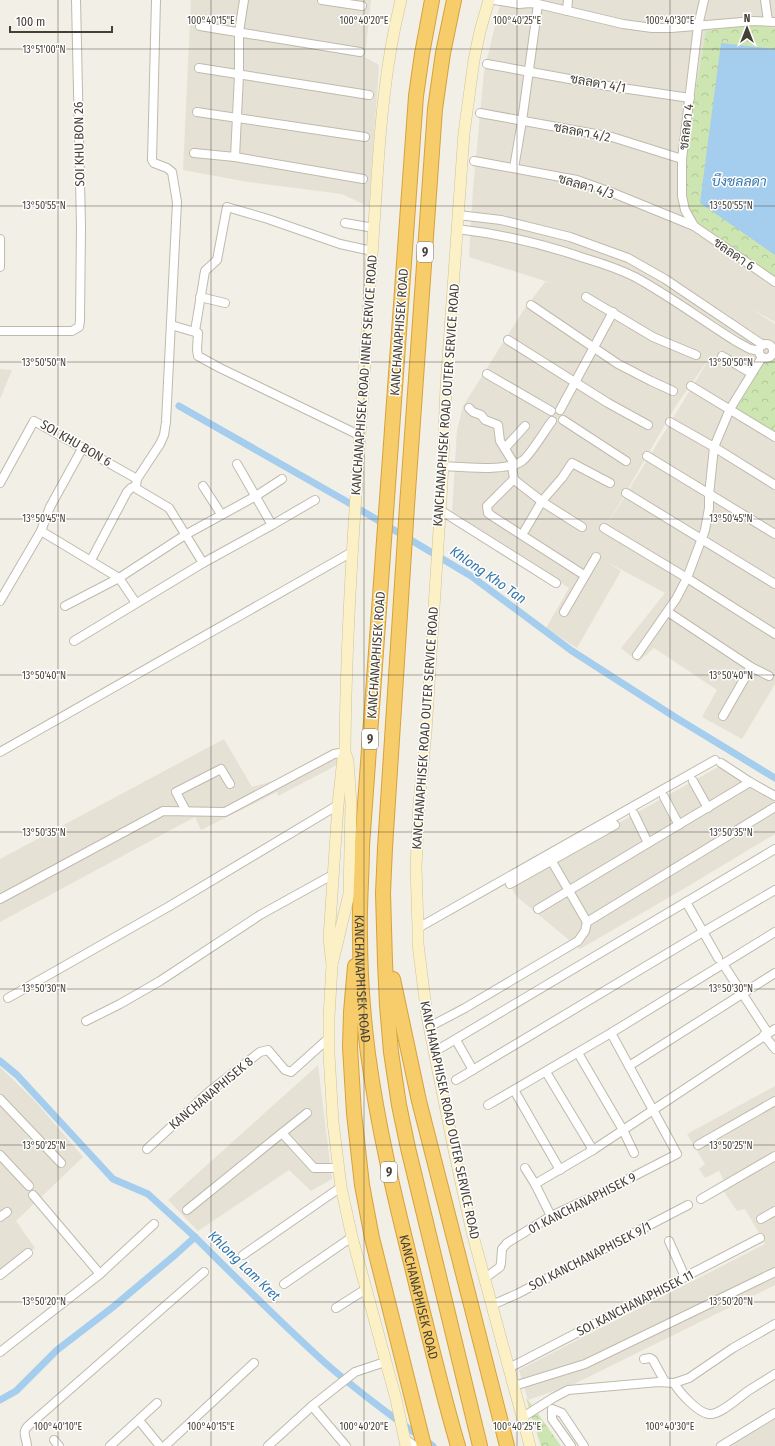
<svg xmlns="http://www.w3.org/2000/svg" width="775" height="1446" viewBox="0 0 775 1446" font-family="'Fira Sans Condensed',Sarabun,sans-serif">
	<style>
		.residential { fill: #e6e1d5; fill-rule: evenodd }
		.forest { fill: url(#forest-crowns) }
		.water { fill: #a5cded }
		.lines { fill: none; stroke-linecap: round; stroke-linejoin: round }
		.canal { stroke: #a5cded; stroke-width: 7 }
		.street-casing { stroke: #c0baac; stroke-width: 10 }
		.secondary-casing { stroke: #d0c398; stroke-width: 12 }
		.highway-casing { stroke: #d6a23c; stroke-width: 16 }
		.street { stroke: #fff; stroke-width: 8 }
		.secondary { stroke: #fcf1c6; stroke-width: 11 }
		.highway { stroke: #f7cd6c; stroke-width: 14 }
		.ticks { fill: none; stroke: #453f36; stroke-width: 1; stroke-opacity: 0.45 }
		.labels { text-anchor: middle; dominant-baseline: central; stroke-width: 3; stroke-linejoin: round; paint-order: stroke }
		.shield { fill: #fff; stroke: #7d7972; stroke-width: 1 }
		.shield-label { font-size: 12px; font-weight: bold; fill: #453f36 }
		.street-label { font-size: 13px; fill: #453f36; stroke: #fff }
		.water-label { font-size: 14px; font-style: italic; fill: #3476ac; stroke: #fff }
		.ticks-label { font-size: 10px; text-anchor: middle; fill: #453f36; stroke: #fff; stroke-width: 3; stroke-linejoin: round; paint-order: stroke }
	</style>
	<defs>
		<pattern id="forest-crowns" width="20" height="18" patternUnits="userSpaceOnUse"><rect width="20" height="18" fill="#cce5b1"/><path d="M2 6a3 3 0 1 1 6 0M12 15a3 3 0 1 1 6 0" fill="none" stroke="#b1c699"/></pattern>
	</defs>
	<rect width="100%" height="100%" fill="#f2efe6"/>
	<g class="residential">
		<path d="M191 0H371L365 57 379 65 369 207 342 194 248 182 183 170Z"/>
		<path d="M501 0H775V322L748 307 775 324V684L742 739 702 717 717 690 654 648 638 662 621 648 665 593 605 561 621 571 577 648 546 628 569 588 452 512 457 430 463 406 523 311 545 282 551 283 469 257 473 189 484 72ZM713 353 604 530 677 404Z"/>
		<path d="M0 369 12 370 0 399Z"/>
		<path d="M224 739 252 787 276 780 339 748 337 765 278 796 277 792 201 830 195 817 0 922V859Z"/>
		<path d="M727 762 775 794V834L680 891 580 949 516 896 510 884Z"/>
		<path d="M318 1065 332 1179 311 1191 289 1170 198 1231 168 1200Z"/>
		<path d="M0 1067 34 1100 83 1157 16 1221 35 1248 0 1277Z"/>
		<path d="M775 1086V1285L574 1384 528 1400 519 1370 765 1244 745 1209 737 1211 721 1187 726 1184 719 1171 705 1178 699 1169 705 1164 687 1134Z"/>
		<path d="M775 1409V1446H715Z"/>
	</g>
	<g class="forest">
		<path d="M751 25 775 28V278L691 222 684 186 690 123 706 31Z"/>
		<path d="M773 359 775 360V435L730 409 763 361H769Z"/>
		<path d="M526 1398 528 1400 561 1446H541Z"/>
	</g>
	<path class="water" d="M721 43 775 49V255L700 203Z"/>
	<g class="lines">
		<g class="canal">
			<path d="M179 406 344 500 471 576 572 651 678 719 775 778"/>
			<path d="M0 1061 17 1075 113 1179 148 1194 195 1237"/>
			<path d="M0 1400 16 1391 57 1350 113 1307 175 1255 195 1237C237 1279 279 1321 323 1361 358 1392 395 1419 433 1446"/>
		</g>
		<g class="street-casing">
			<g id="street">
				<path d="M156 0 152 160 154 163 167 168 172 172 177 202 166 422 164 435 160 444 137 479 136 486 137 489 169 508 203 563"/>
				<path d="M322 0 362 6"/>
				<path d="M494 0 519 4 530 3 538 4 623 24 652 28H671L754 21 775 22"/>
				<path d="M765 0 768 21"/>
				<path d="M567 11 568 0"/>
				<path d="M200 26 360 52"/>
				<path d="M487 64 608 86 690 98"/>
				<path d="M199 68 369 95"/>
				<path d="M197 112 365 137"/>
				<path d="M480 113 612 137 682 159"/>
				<path d="M194 153 235 157 363 179"/>
				<path d="M235 157 239 75V32L244 0"/>
				<path d="M474 161 577 180 613 193 694 226 775 282"/>
				<path d="M514 168 522 121 538 4"/>
				<path d="M458 215 501 220 570 237 628 258 665 279 763 345"/>
				<path d="M345 223 374 228"/>
				<path d="M694 226 685 210 682 196V159L698 26 704 0"/>
				<path d="M457 229C501 234 543 244 584 258 601 263 619 269 635 277 670 296 703 321 737 342L750 349 759 351"/>
				<path d="M0 239V267"/>
				<path d="M200 297 225 303"/>
				<path d="M586 297 653 337 696 355"/>
				<path d="M531 305 618 364 651 381 673 391"/>
				<path d="M171 325 198 333 197 350 198 356 220 368 361 436"/>
				<path d="M0 331H72L79 327 80 321 81 226 76 0"/>
				<path d="M195 331 205 271 217 260 227 207 268 219 340 244 372 251"/>
				<path d="M508 340 608 403 648 425"/>
				<circle cx="766" cy="351" r="7"/>
				<path d="M722 356 751 373"/>
				<path d="M487 374 551 411"/>
				<path d="M691 386 775 437"/>
				<path d="M469 408 473 412 481 415 485 420 498 425 500 441 515 465"/>
				<path d="M560 410 613 312"/>
				<path d="M563 420 626 461"/>
				<path d="M670 422 714 447 775 485"/>
				<path d="M505 448 525 426"/>
				<path d="M647 456 775 534"/>
				<path d="M237 464 272 525"/>
				<path d="M442 466C461 467 507 472 522 461 530 456 545 430 552 421"/>
				<path d="M512 466 514 479 517 482 544 503 582 527"/>
				<path d="M514 479 487 506 488 513 492 516 584 575"/>
				<path d="M0 483 34 421 137 479"/>
				<path d="M203 486 221 514"/>
				<path d="M626 493 775 584"/>
				<path d="M440 510 556 583"/>
				<path d="M604 528 687 578 775 634"/>
				<path d="M525 530 542 501 562 478 572 463 610 483"/>
				<path d="M41 531 119 578 136 603"/>
				<path d="M91 560 127 492 131 488 136 486"/>
				<path d="M0 601 41 531 50 507 83 447"/>
				<path d="M65 606 119 578 185 535 256 496 282 479"/>
				<path d="M564 612 596 557"/>
				<path d="M668 612 751 667 769 676"/>
				<path d="M74 641 203 563 272 525 315 500"/>
				<path d="M637 655 676 599 687 578 705 530 709 508V495L714 447 730 409 762 357"/>
				<path d="M723 716 751 667"/>
				<path d="M0 752 352 552"/>
				<path d="M721 763 750 782 775 796"/>
				<path d="M693 781 708 808"/>
				<path d="M664 797 679 825"/>
				<path d="M186 811 176 792 221 769 230 784"/>
				<path d="M634 814 648 843"/>
				<path d="M551 860 587 922"/>
				<path d="M510 884 615 825"/>
				<path d="M0 899 163 811 225 812 334 754 345 752"/>
				<path d="M686 902 718 958"/>
				<path d="M538 909 750 782"/>
				<path d="M418 928 715 760"/>
				<path d="M723 964 768 1033"/>
				<path d="M8 998 168 907 338 805"/>
				<path d="M86 1021 120 1004 160 981 260 915 334 874"/>
				<path d="M429 1027 465 1008 578 941 585 931 587 922 775 807"/>
				<path d="M764 1035 775 1049"/>
				<path d="M456 1040 473 1070"/>
				<path d="M434 1052 775 849"/>
				<path d="M578 1053 623 1130 634 1153"/>
				<path d="M629 1066 775 973"/>
				<path d="M546 1072 593 1150"/>
				<path d="M456 1080 703 932 775 890"/>
				<path d="M514 1090 560 1170"/>
				<path d="M0 1099 61 1163"/>
				<path d="M488 1105 611 1033 775 932"/>
				<path d="M282 1133 307 1113"/>
				<path d="M698 1145 775 1101"/>
				<path d="M147 1149 210 1091 260 1052 268 1050 285 1070 291 1072 330 1037"/>
				<path d="M0 1155 29 1186"/>
				<path d="M525 1168 535 1184"/>
				<path d="M33 1195 100 1274"/>
				<path d="M701 1199 775 1156"/>
				<path d="M187 1210 282 1133 314 1168H338"/>
				<path d="M551 1216 535 1184 593 1150 775 1029"/>
				<path d="M0 1217 7 1212"/>
				<path d="M761 1219 775 1211"/>
				<path d="M669 1241 685 1277"/>
				<path d="M243 1255 341 1187"/>
				<path d="M0 1275 28 1253"/>
				<path d="M485 1278 500 1267 501 1263 502 1249 507 1243 551 1216 611 1188 677 1154 611 1033"/>
				<path d="M284 1284 352 1237"/>
				<path d="M492 1305 517 1294 688 1205"/>
				<path d="M336 1308 366 1289"/>
				<path d="M0 1352 100 1274 154 1224"/>
				<path d="M644 1359 650 1358 653 1360 665 1382"/>
				<path d="M509 1368 760 1238"/>
				<path d="M674 1383 689 1378 733 1348 775 1324"/>
				<path d="M514 1386 585 1364 775 1272"/>
				<path d="M312 1406 346 1446"/>
				<path d="M523 1417 553 1398 568 1390 659 1382 674 1383C679 1392 698 1413 709 1414 720 1416 741 1395 751 1389 759 1384 767 1379 775 1374"/>
				<path d="M142 1424 160 1446"/>
				<path d="M405 1439 415 1446"/>
				<path d="M54 1440 59 1446"/>
				<path d="M27 1446C27 1438 21 1433 28 1426L204 1272"/>
				<path d="M110 1446 157 1403"/>
				<path d="M165 1446 254 1363"/>
				<path d="M268 1446 312 1406 355 1372 385 1362"/>
				<path d="M571 1446 552 1419V1409L562 1413 584 1446"/>
				<path d="M721 1446 775 1413"/>
			</g>
		</g>
		<g class="secondary-casing">
			<g id="secondary">
				<path d="M489 0 480 31 474 60 464 133 446 387 442 483 426 732 419 804 416 867 418 928V944L427 1016 455 1155 472 1232 530 1446"/>
				<path d="M343 758 338 805 329 938 332 965 329 1017V1054L333 1122 341 1187 352 1237 396 1399 406 1446"/>
				<path d="M332 965 349 894 351 804 348 761 345 752C346 611 358 471 367 331 370 286 373 241 376 195 380 129 385 64 401 0"/>
			</g>
		</g>
		<g class="highway-casing">
			<g id="highway">
				<path id="s1" d="M432 0 422 54 416 96 362 846C362 876 359 906 360 935 360 975 363 1015 368 1054 378 1128 395 1199 413 1271 427 1329 441 1388 458 1446"/>
				<path d="M454 0 443 53 435 109 407 506 385 848 383 893 385 962 387 1005 391 1052 399 1105 408 1148 480 1446"/>
				<path d="M355 966 351 1012 350 1047 354 1113 362 1185 372 1238 424 1446"/>
				<path d="M393 979 419 1101 507 1446"/>
			</g>
		</g>
		<use href="#street" class="street"/>
		<use href="#secondary" class="secondary"/>
		<use href="#highway" class="highway"/>
	</g>
	<path class="ticks" d="M58 0V1446M211 0V1446M364 0V1446M517 0V1446M670 0V1446M0 49H775M0 206H775M0 362H775M0 519H775M0 675H775M0 832H775M0 989H775M0 1145H775M0 1302H775"/>
	<g class="labels">
		<g class="shield">
			<rect x="417" y="242" width="16" height="20" rx="3"/>
			<rect x="362" y="729" width="16" height="20" rx="3"/>
			<rect x="381" y="1162" width="16" height="20" rx="3"/>
		</g>
		<g class="shield-label">
			<text x="425" y="252">9</text>
			<text x="370" y="739">9</text>
			<text x="389" y="1172">9</text>
		</g>
		<g class="street-label">
			<text transform="translate(598 83) rotate(10)">ชลลดา 4/1</text>
			<text transform="translate(686 127) rotate(-83)">ชลลดา 4</text>
			<text transform="translate(582 132) rotate(11)">ชลลดา 4/2</text>
			<text transform="translate(79 144) rotate(-91)">SOI KHU BON 26</text>
			<text transform="translate(586 186) rotate(17)">ชลลดา 4/3</text>
			<text transform="translate(734 254) rotate(35)">ชลลดา 6</text>
			<text transform="translate(399 332) rotate(-86)">KANCHANAPHISEK ROAD</text>
			<text transform="translate(364 375) rotate(-86)">KANCHANAPHISEK ROAD INNER SERVICE ROAD</text>
			<text transform="translate(446 405) rotate(-86)">KANCHANAPHISEK ROAD OUTER SERVICE ROAD</text>
			<text transform="translate(76 443) rotate(30)">SOI KHU BON 6</text>
			<text transform="translate(376 655) rotate(-86)">KANCHANAPHISEK ROAD</text>
			<text transform="translate(425 728) rotate(-86)">KANCHANAPHISEK ROAD OUTER SERVICE ROAD</text>
			<text stroke="none"><textPath href="#s1" startOffset="982">KANCHANAPHISEK ROAD</textPath></text>
			<text transform="translate(211 1093) rotate(-40)">KANCHANAPHISEK 8</text>
			<text transform="translate(450 1120) rotate(78)">KANCHANAPHISEK ROAD OUTER SERVICE ROAD</text>
			<text transform="translate(582 1203) rotate(-27)">01 KANCHANAPHISEK 9</text>
			<text transform="translate(590 1256) rotate(-27)">SOI KANCHANAPHISEK 9/1</text>
			<text stroke="none"><textPath href="#s1" startOffset="1306">KANCHANAPHISEK ROAD</textPath></text>
			<text transform="translate(635 1303) rotate(-27)">SOI KANCHANAPHISEK 11</text>
		</g>
		<g class="water-label">
			<text x="739" y="181">บึงชลลดา</text>
			<text transform="translate(488 575) rotate(35)">Khlong Kho Tan</text>
			<text transform="translate(244 1266) rotate(44)">Khlong Lam Kret</text>
		</g>
	</g>
	<g class="ticks-label">
		<text x="211" y="24">100°40'15"E</text>
		<text x="364" y="24">100°40'20"E</text>
		<text x="517" y="24">100°40'25"E</text>
		<text x="670" y="24">100°40'30"E</text>
		<text x="44" y="53">13°51'00"N</text>
		<text x="44" y="209">13°50'55"N</text>
		<text x="731" y="209">13°50'55"N</text>
		<text x="44" y="366">13°50'50"N</text>
		<text x="731" y="366">13°50'50"N</text>
		<text x="44" y="522">13°50'45"N</text>
		<text x="731" y="522">13°50'45"N</text>
		<text x="44" y="679">13°50'40"N</text>
		<text x="731" y="679">13°50'40"N</text>
		<text x="44" y="836">13°50'35"N</text>
		<text x="731" y="836">13°50'35"N</text>
		<text x="44" y="992">13°50'30"N</text>
		<text x="731" y="992">13°50'30"N</text>
		<text x="44" y="1149">13°50'25"N</text>
		<text x="731" y="1149">13°50'25"N</text>
		<text x="44" y="1305">13°50'20"N</text>
		<text x="731" y="1305">13°50'20"N</text>
		<text x="58" y="1430">100°40'10"E</text>
		<text x="211" y="1430">100°40'15"E</text>
		<text x="364" y="1430">100°40'20"E</text>
		<text x="517" y="1430">100°40'25"E</text>
		<text x="670" y="1430">100°40'30"E</text>
	</g>
	<g transform="translate(747 28)" stroke="#ffffff" stroke-width="3" paint-order="stroke">
	<path d="M0-3L7 15L0 10L-7 15Z" fill="#453f36"/>
	<text y="-6" font-size="11" font-weight="bold" text-anchor="middle" fill="#453f36">N</text>
	</g>
	<path d="M10 26v6h102v-6" fill="none" stroke="#453f36" stroke-width="2"/>
	<text x="16" y="26" font-size="12" fill="#453f36" stroke="#ffffff" stroke-width="3" paint-order="stroke">100 m</text>
</svg>
